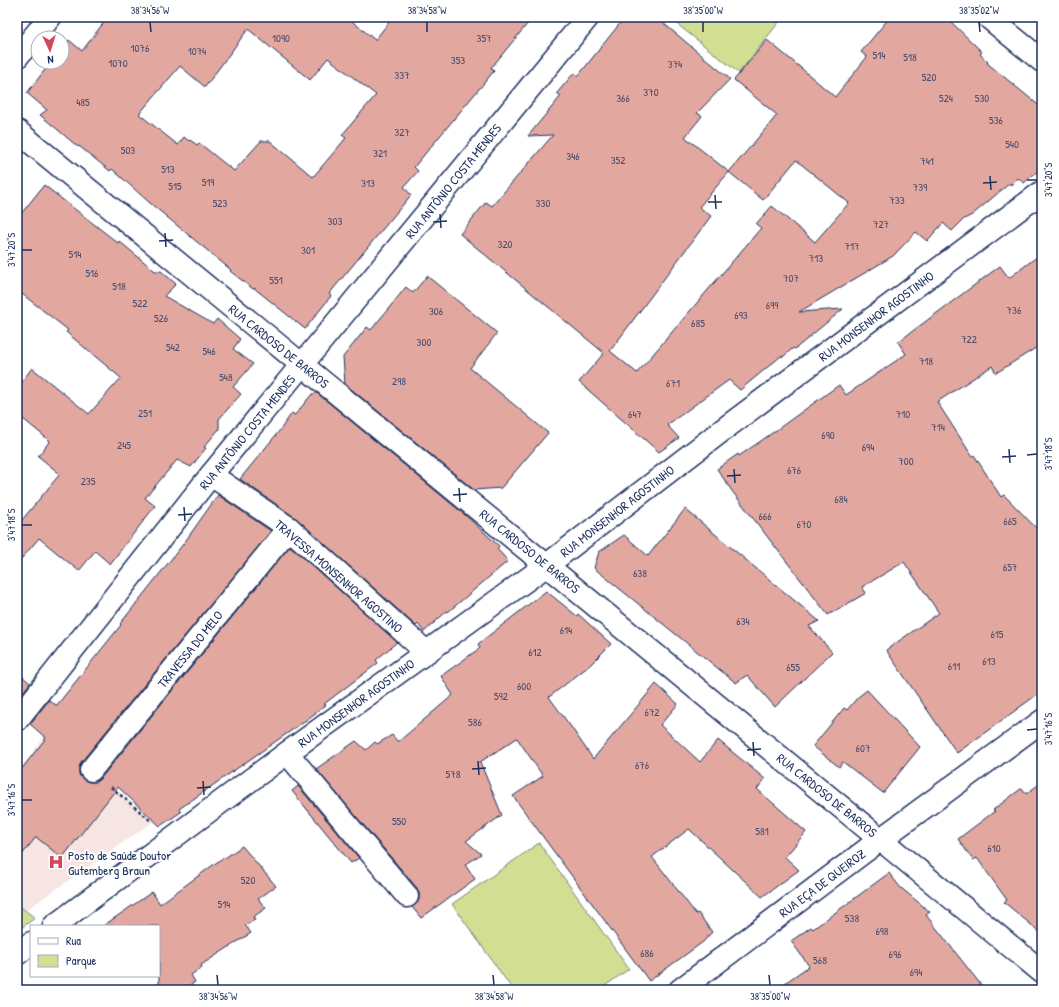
<svg xmlns="http://www.w3.org/2000/svg" width="1059" height="1007" viewBox="0 0 1059 1007" font-family="'Patrick Hand',sans-serif">
	<style>
		.built { fill: #f6e5e2 }
		.green { fill: #d2de92; stroke: #768678 }
		.building { fill: #e2a8a0; stroke: #1b2f5e; fill-rule: evenodd }
		.lines { fill: none; stroke-linecap: round; stroke-linejoin: round }
		.minor-casing { stroke: #1b2f5e; stroke-width: 25 }
		.path { stroke: #1b2f5e; stroke-width: 2.5; stroke-dasharray: 3 3; stroke-linecap: butt }
		.minor { stroke: #fff; stroke-width: 22 }
		.ticks { fill: none; stroke: #1b2f5e; stroke-width: 1.5 }
		.labels { text-anchor: middle; dominant-baseline: central; stroke-width: 4; stroke-linejoin: round; paint-order: stroke }
		.number-label { font-size: 11px; fill: #4d4d6e }
		.street-label { font-size: 13px; fill: #1b2f5e; stroke: #fff }
		.poi-label { font-size: 13px; fill: #1b2f5e; stroke: #fff; text-anchor: start }
		.neatline { fill: none; stroke: #1b2f5e; stroke-width: 1.5 }
		.ticks-label { font-size: 10px; text-anchor: middle; fill: #1b2f5e }
	</style>
	<rect width="100%" height="100%" fill="#fff"/>
	<filter id="ink" filterUnits="userSpaceOnUse"><feTurbulence type="fractalNoise" baseFrequency=".025" numOctaves="2"/><feDisplacementMap in="SourceGraphic" scale="8" xChannelSelector="R" yChannelSelector="G"/><feConvolveMatrix kernelMatrix="1 2 1 2 8 2 1 2 1" color-interpolation-filters="sRGB"/></filter>
	<g filter="url(#ink)">
		<path class="built" d="M47 733 154 821 26 910 17 904V773Z"/>
		<g class="green">
			<path d="M668 17H783L739 73Z"/>
			<path d="M539 843 629 969 599 990H513L452 904Z"/>
			<path d="M17 904 35 918 17 931Z"/>
		</g>
		<g class="building">
			<path d="M108 17H347L375 40 393 17H533L491 68 494 71 414 167 418 171 404 187 411 195 329 294 331 296 305 329 254 288 253 289 230 271 231 270 150 203 112 169 110 171 79 146 78 147 57 129 40 115 47 110 27 93 51 62H62V49L69 40 82 51ZM248 29 309 79 310 80 328 58 376 95 342 135 346 138 313 177 270 141H261L234 171 199 143 197 145 190 140 189 141 184 137 178 145 139 114 180 66 205 87Z"/>
			<path d="M625 17H656L730 79 697 113 702 116 685 137 729 172 699 207 711 216 610 351 637 373 761 228 756 224 772 206 815 242 849 203 796 160 763 200 729 172 768 126 777 115 734 80 767 40 795 63 835 97 867 57 861 52 890 17H946L982 52 980 54 988 62 987 63 1042 108V167L1024 183 1018 178 1011 185 1010 183 972 215 964 219 952 231 943 223 927 241 916 232 893 256 799 312 843 309 795 349 793 348 783 357 781 356 740 390 729 380 667 425 679 438 659 452 579 382 604 353 460 234 486 202 492 206 553 135 528 136 561 96 557 93 574 73 578 76Z"/>
			<path d="M44 185 118 243 119 241 155 271H161L176 284 164 296 213 324 217 319 240 339 233 349 253 364 233 387 241 394 219 419V429L204 447 206 448 191 467 177 460 145 498 155 506 110 564 95 551 79 571 39 538 17 564V526L60 474 38 456 50 441 17 414V388L32 368 89 414 121 378 66 332 68 330 17 290V219Z"/>
			<path d="M1042 253V344L996 373 992 366 937 402 972 456 974 455 1001 497 1004 495 1042 534V691L957 753 886 650 939 613 904 562 862 587 866 593 828 615 732 491 717 469 738 454 739 456 768 436 839 385 846 395 906 354 898 342 1000 266 1009 278Z"/>
			<path d="M427 276 497 333 470 368 548 433 501 488 474 490 345 384 343 357 367 327 371 330 406 287 413 293Z"/>
			<path d="M317 393 465 515 499 546 497 549 508 561 448 612 447 611 424 632 418 624 416 626 297 519 240 479 280 430 292 413 295 415 312 394Z"/>
			<path d="M218 495 271 531 81 762 79 768V775L83 779 89 782H96L101 778 290 546 397 642 376 660 378 663 324 704 326 705 302 723 179 809 181 812 160 826 118 787 62 858 36 837 17 861V775L46 738 30 724 49 700 56 705H57L121 625 120 624 184 543Z"/>
			<path d="M685 509 819 621 809 626 832 652 775 707 747 675 736 683 594 568 599 552 624 535 648 556Z"/>
			<path d="M546 591 577 616 578 614 611 644 589 666 549 697 571 727 593 759 656 684 678 704 660 725 700 762 718 740 765 779 757 789 806 832 785 857 799 870 762 897 689 829 652 857 696 914 698 913 712 932 703 942 649 981 513 796 543 776 517 738 480 762 502 815 466 841 481 854 465 865 475 879 421 918 412 907 415 905 419 900V893L417 888 316 769 356 741 366 750 375 742 377 744 392 735 398 742 453 695 441 676 480 648 478 644Z"/>
			<path d="M17 672 30 683 17 700Z"/>
			<path d="M867 690 920 747 883 793 843 762 839 767 813 746 844 708 847 710 858 697Z"/>
			<path d="M1042 782V934L1004 902 1007 900 977 858 973 860 958 839 995 811 993 810 1022 788 1026 794Z"/>
			<path d="M298 786 359 858 351 863 292 791Z"/>
			<path d="M242 846 276 886 258 899 266 908 253 917 255 920 245 925 251 933 201 965 202 967 191 975 195 982 183 990H159V926H103L152 892 160 904 224 857 225 858Z"/>
			<path d="M889 873 900 887 930 912 926 915 985 990H775L809 966 791 941 811 927 813 929Z"/>
		</g>
		<g class="lines">
			<g class="minor-casing">
				<g id="minor">
					<path d="M988 17 1042 61"/>
					<path d="M17 57 50 17"/>
					<path d="M17 131 1042 972"/>
					<path d="M211 475 289 528 426 652"/>
					<path d="M17 720 211 475 588 17"/>
					<path d="M287 753 407 896"/>
					<path d="M91 770 289 528"/>
					<path d="M54 926 287 753 547 565 724 429 1042 192"/>
					<path d="M17 954 31 943"/>
					<path d="M680 990 881 839 1042 721"/>
				</g>
			</g>
			<path class="path" d="M111 787 151 821"/>
			<use href="#minor" class="minor"/>
		</g>
	</g>
	<path class="ticks" d="M150 22 151 32M427 22V32M703 22V32M979 22 980 32M990 176 991 190M1027 180H1037M983 183 997 182M715 195 716 209M708 202H722M440 214 441 228M433 222 447 221M165 233 166 247M159 241 173 240M22 250H32M1009 449 1010 463M1027 455 1037 454M1002 457 1016 456M734 469 735 483M727 476 741 475M459 488 460 502M453 495 467 494M184 507 185 521M178 515 192 514M22 525H32M1027 730 1037 729M753 742 754 756M747 750 761 749M478 761 479 775M472 769 486 768M203 781 204 795M197 788 211 787M22 800H32M217 975 218 985M493 975 494 985M769 975 770 985"/>
	<defs>
		<g id="hospital-bare" transform="scale(1.2)"><path d="M-5-5h3v3.5h4V-5h3V5h-3V1.5h-4V5h-3Z" fill="#d1495b" stroke="#fff" stroke-width="2.5" paint-order="stroke"/></g>
	</defs>
	<g fill-rule="evenodd">
		<use href="#hospital-bare" x="56" y="862"/>
	</g>
	<g class="labels">
		<g class="number-label">
			<text x="281" y="38">1090</text>
			<text x="484" y="38">357</text>
			<text x="140" y="48">1076</text>
			<text x="197" y="51">1074</text>
			<text x="879" y="55">514</text>
			<text x="910" y="57">518</text>
			<text x="458" y="60">353</text>
			<text x="118" y="63">1070</text>
			<text x="675" y="64">374</text>
			<text x="402" y="75">337</text>
			<text x="929" y="77">520</text>
			<text x="651" y="92">370</text>
			<text x="623" y="98">366</text>
			<text x="946" y="98">524</text>
			<text x="982" y="98">530</text>
			<text x="83" y="102">485</text>
			<text x="996" y="120">536</text>
			<text x="402" y="132">327</text>
			<text x="1012" y="144">540</text>
			<text x="128" y="150">503</text>
			<text x="380" y="153">321</text>
			<text x="573" y="156">346</text>
			<text x="618" y="160">352</text>
			<text x="927" y="161">741</text>
			<text x="168" y="169">513</text>
			<text x="208" y="182">519</text>
			<text x="368" y="183">313</text>
			<text x="175" y="186">515</text>
			<text x="920" y="187">739</text>
			<text x="897" y="200">733</text>
			<text x="220" y="203">523</text>
			<text x="543" y="203">330</text>
			<text x="335" y="221">303</text>
			<text x="881" y="224">727</text>
			<text x="505" y="244">320</text>
			<text x="852" y="246">717</text>
			<text x="308" y="250">301</text>
			<text x="75" y="254">514</text>
			<text x="816" y="258">713</text>
			<text x="92" y="273">516</text>
			<text x="791" y="278">707</text>
			<text x="276" y="280">551</text>
			<text x="119" y="286">518</text>
			<text x="140" y="303">522</text>
			<text x="772" y="305">699</text>
			<text x="1014" y="310">736</text>
			<text x="436" y="311">306</text>
			<text x="741" y="315">693</text>
			<text x="161" y="318">526</text>
			<text x="698" y="323">685</text>
			<text x="969" y="339">722</text>
			<text x="424" y="342">300</text>
			<text x="173" y="347">542</text>
			<text x="209" y="351">546</text>
			<text x="926" y="361">718</text>
			<text x="226" y="377">548</text>
			<text x="399" y="381">298</text>
			<text x="673" y="383">671</text>
			<text x="145" y="413">251</text>
			<text x="635" y="414">647</text>
			<text x="903" y="414">710</text>
			<text x="938" y="427">714</text>
			<text x="828" y="435">690</text>
			<text x="124" y="445">245</text>
			<text x="868" y="447">694</text>
			<text x="906" y="461">700</text>
			<text x="794" y="470">676</text>
			<text x="88" y="481">235</text>
			<text x="841" y="499">684</text>
			<text x="765" y="516">666</text>
			<text x="1010" y="521">665</text>
			<text x="804" y="524">670</text>
			<text x="1010" y="567">657</text>
			<text x="640" y="573">638</text>
			<text x="743" y="621">634</text>
			<text x="566" y="630">614</text>
			<text x="997" y="634">615</text>
			<text x="535" y="652">612</text>
			<text x="989" y="661">613</text>
			<text x="954" y="666">611</text>
			<text x="793" y="667">655</text>
			<text x="524" y="686">600</text>
			<text x="501" y="696">592</text>
			<text x="652" y="712">672</text>
			<text x="475" y="722">586</text>
			<text x="863" y="748">607</text>
			<text x="642" y="765">676</text>
			<text x="453" y="774">578</text>
			<text x="399" y="821">550</text>
			<text x="762" y="831">581</text>
			<text x="994" y="848">610</text>
			<text x="248" y="880">520</text>
			<text x="224" y="904">514</text>
			<text x="852" y="918">538</text>
			<text x="882" y="931">698</text>
			<text x="647" y="953">686</text>
			<text x="895" y="954">696</text>
			<text x="820" y="960">568</text>
			<text x="916" y="972">694</text>
		</g>
		<g class="street-label">
			<text transform="translate(453 181) rotate(-51)">RUA ANTÔNIO COSTA MENDES</text>
			<text transform="translate(876 316) rotate(-37)">RUA MONSENHOR AGOSTINHO</text>
			<text transform="translate(279 346) rotate(39)">RUA CARDOSO DE BARROS</text>
			<text transform="translate(247 432) rotate(-51)">RUA ANTÔNIO COSTA MENDES</text>
			<text transform="translate(617 511) rotate(-38)">RUA MONSENHOR AGOSTINHO</text>
			<text transform="translate(530 551) rotate(39)">RUA CARDOSO DE BARROS</text>
			<text transform="translate(339 576) rotate(41)">TRAVESSA MONSENHOR AGOSTINO</text>
			<text transform="translate(190 649) rotate(-51)">TRAVESSA DO MELO</text>
			<text transform="translate(356 703) rotate(-36)">RUA MONSENHOR AGOSTINHO</text>
			<text transform="translate(827 795) rotate(39)">RUA CARDOSO DE BARROS</text>
			<text transform="translate(822 883) rotate(-37)">RUA EÇA DE QUEIROZ</text>
		</g>
		<g class="poi-label">
			<text x="68" y="855">Posto de Saúde Doutor<tspan x="68" dy="15">Gutemberg Braun</tspan></text>
		</g>
	</g>
	<rect width="1059" height="1007" fill="none" stroke="#fff" stroke-width="44"/>
	<rect x="30" y="925" width="130" height="52" fill="#ffffff" stroke="#a4acbf"/>
	<rect x="38" y="938" width="20" height="6" fill="#ffffff" stroke="#a4acbf"/>
	<text x="66" y="945" font-size="12" fill="#1b2f5e">Rua</text>
	<rect x="38" y="955" width="20" height="12" fill="#d2de92" stroke="#a4acbf"/>
	<text x="66" y="965" font-size="12" fill="#1b2f5e">Parque</text>
	<g transform="translate(50 50) rotate(176)"><circle r="19" fill="#ffffff" stroke="#a4acbf"/>
	<path d="M0-3L7 15L0 10L-7 15Z" fill="#d1495b"/>
	<text y="-6" font-size="11" font-weight="bold" text-anchor="middle" fill="#1b2f5e">N</text>
	</g>
	<rect x="22" y="22" width="1015" height="963" class="neatline"/>
	<g class="ticks-label">
		<text x="150" y="14">38°34'56"W</text>
		<text x="427" y="14">38°34'58"W</text>
		<text x="703" y="14">38°35'00"W</text>
		<text x="979" y="14">38°35'02"W</text>
		<text transform="translate(1048 180) rotate(-90)" y="4">3°47'20"S</text>
		<text transform="translate(11 250) rotate(-90)" y="4">3°47'20"S</text>
		<text transform="translate(1048 454) rotate(-90)" y="4">3°47'18"S</text>
		<text transform="translate(11 525) rotate(-90)" y="4">3°47'18"S</text>
		<text transform="translate(1048 729) rotate(-90)" y="4">3°47'16"S</text>
		<text transform="translate(11 800) rotate(-90)" y="4">3°47'16"S</text>
		<text x="218" y="1000">38°34'56"W</text>
		<text x="494" y="1000">38°34'58"W</text>
		<text x="770" y="1000">38°35'00"W</text>
	</g>
</svg>
